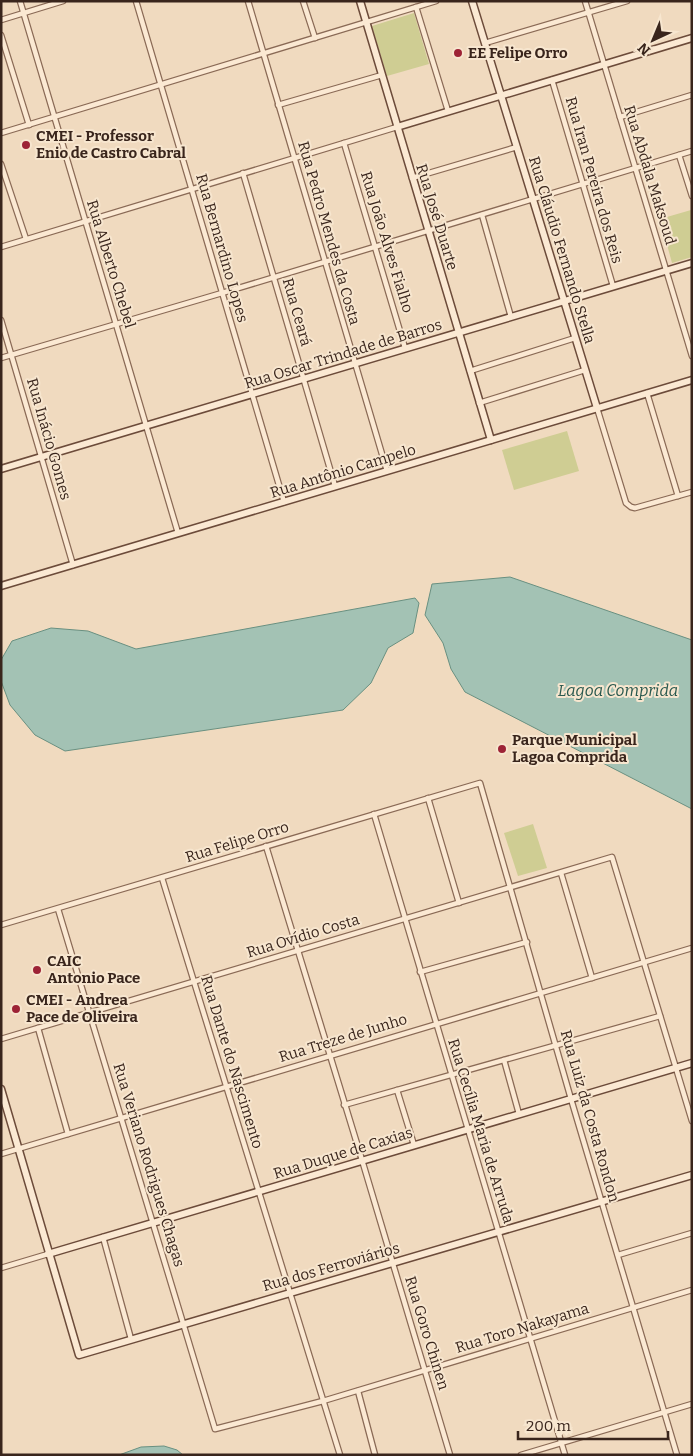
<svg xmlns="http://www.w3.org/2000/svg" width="693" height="1456" viewBox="0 0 693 1456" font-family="Bitter,serif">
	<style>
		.green { fill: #cfcd93 }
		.water { fill: #a3c2b4; stroke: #699081 }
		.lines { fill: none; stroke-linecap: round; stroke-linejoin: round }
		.street-casing { stroke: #8a6a56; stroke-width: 7 }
		.secondary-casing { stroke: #6c4b3a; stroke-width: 9 }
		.street { stroke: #fbe9d3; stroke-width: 4.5 }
		.secondary { stroke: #fbe9d3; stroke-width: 6 }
		.poi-dot { fill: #9d2336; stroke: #f7e6cf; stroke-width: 2 }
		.labels { text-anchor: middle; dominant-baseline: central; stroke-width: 4; stroke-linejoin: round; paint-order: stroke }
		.poi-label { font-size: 15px; font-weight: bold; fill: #39251c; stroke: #f7e6cf; text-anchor: start }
		.street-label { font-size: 15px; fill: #39251c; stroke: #f7e6cf }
		.water-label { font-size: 16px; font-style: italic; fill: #2a594f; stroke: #f7e6cf }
	</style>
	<rect width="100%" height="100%" fill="#f0dabf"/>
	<g class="green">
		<path d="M414 13 429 64 387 76 372 26Z"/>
		<path d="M691 210 692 257 672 263 660 219Z"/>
		<path d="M567 431 579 471 514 490 502 450Z"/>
		<path d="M533 824 547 868 518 876 504 833Z"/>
	</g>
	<g class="water">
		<path d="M510 577 692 640V809L465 692 451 669 443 643 425 615 432 584Z"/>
		<path d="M415 598 419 603 413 633 388 648 371 683 343 710 65 751 35 735 10 705 1 681V660L12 641 51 628 88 631 136 649Z"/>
		<path d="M164 1446 177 1450 183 1455H119L141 1447Z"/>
	</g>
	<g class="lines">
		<g class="street-casing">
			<g id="street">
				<path d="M20 1 178 533"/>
				<path d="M136 1 284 502"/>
				<path d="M248 1 387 471"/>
				<path d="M303 1 315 38"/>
				<path d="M585 1 692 356"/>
				<path d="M416 7 448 111"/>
				<path d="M1 20 63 1"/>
				<path d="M1 35 29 125"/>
				<path d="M485 43 627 1"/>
				<path d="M552 80 613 286"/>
				<path d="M278 105 382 75"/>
				<path d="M620 117 692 95"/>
				<path d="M1 133 436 1"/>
				<path d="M344 143 405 348"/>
				<path d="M679 155 692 196"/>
				<path d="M1 164 26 239"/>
				<path d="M243 173 335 486"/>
				<path d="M412 178 517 147"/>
				<path d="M482 215 511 317"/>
				<path d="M1 247 397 127"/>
				<path d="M1 320 73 565"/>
				<path d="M1 358 222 293 692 151"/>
				<path d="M470 371 575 338"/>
				<path d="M647 393 678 496"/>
				<path d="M479 403 585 370"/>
				<path d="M597 408 626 503 631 507 635 508 692 492"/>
				<path d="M428 798 459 903"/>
				<path d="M374 814 565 1455"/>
				<path d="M266 846 362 1160 450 1455"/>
				<path d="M561 873 592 978"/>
				<path d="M162 878 340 1455"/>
				<path d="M58 909 215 1429 323 1401 692 1290"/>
				<path d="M1 925 480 783 571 1099 677 1455"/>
				<path d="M420 972 527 942"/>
				<path d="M38 1028 68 1134"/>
				<path d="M1 1039 612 857 692 1121"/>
				<path d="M504 1060 519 1114"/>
				<path d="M397 1090 414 1145"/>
				<path d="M344 1105 660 1016"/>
				<path d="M1 1154 692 948"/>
				<path d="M103 1237 131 1339"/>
				<path d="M618 1255 692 1233"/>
				<path d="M1 1268 48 1254"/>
				<path d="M358 1391 375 1455"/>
				<path d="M521 1455 692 1404"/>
			</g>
		</g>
		<g class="secondary-casing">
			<g id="secondary">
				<path d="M360 1 491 440"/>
				<path d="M472 1 597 408"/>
				<path d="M397 127 692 38"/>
				<path d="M1 469 692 263"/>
				<path d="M1 586 692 380"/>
				<path d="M1 1089 79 1355 692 1175"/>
				<path d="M48 1254 692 1063"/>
			</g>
		</g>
		<use href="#street" class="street"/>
		<use href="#secondary" class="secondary"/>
	</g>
	<g class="poi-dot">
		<circle cx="458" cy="53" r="5"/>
		<circle cx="26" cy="145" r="5"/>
		<circle cx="502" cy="749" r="5"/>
		<circle cx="37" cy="970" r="5"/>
		<circle cx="16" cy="1009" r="5"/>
	</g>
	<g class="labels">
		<g class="poi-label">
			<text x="468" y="53">EE Felipe Orro</text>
			<text x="36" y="136">CMEI - Professor<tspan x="36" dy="17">Enio de Castro Cabral</tspan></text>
			<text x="512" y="740">Parque Municipal<tspan x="512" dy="17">Lagoa Comprida</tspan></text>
			<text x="47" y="961">CAIC<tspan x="47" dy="17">Antonio Pace</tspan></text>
			<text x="26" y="1000">CMEI - Andrea<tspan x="26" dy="17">Pace de Oliveira</tspan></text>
		</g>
		<g class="street-label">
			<text transform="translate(650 175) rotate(73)">Rua Abdala Maksoud</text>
			<text transform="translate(594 180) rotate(74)">Rua Iran Pereira dos Reis</text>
			<text transform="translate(437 217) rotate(73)">Rua José Duarte</text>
			<text transform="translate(329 233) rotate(74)">Rua Pedro Mendes da Costa</text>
			<text transform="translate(387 242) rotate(73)">Rua João Alves Fialho</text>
			<text transform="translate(222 248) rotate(74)">Rua Bernardino Lopes</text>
			<text transform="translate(562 250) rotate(73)">Rua Cláudio Fernando Stella</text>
			<text transform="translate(111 264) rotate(73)">Rua Alberto Chebel</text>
			<text transform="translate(297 312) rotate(74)">Rua Ceará</text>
			<text transform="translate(343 354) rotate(-17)">Rua Oscar Trindade de Barros</text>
			<text transform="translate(49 439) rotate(74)">Rua Inácio Gomes</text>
			<text transform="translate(343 471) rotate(-17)">Rua Antônio Campelo</text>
			<text transform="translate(237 842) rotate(-17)">Rua Felipe Orro</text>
			<text transform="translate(303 936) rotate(-17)">Rua Ovídio Costa</text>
			<text transform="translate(343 1038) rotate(-17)">Rua Treze de Junho</text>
			<text transform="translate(232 1062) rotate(73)">Rua Dante do Nascimento</text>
			<text transform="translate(590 1116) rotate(74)">Rua Luiz da Costa Rondon</text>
			<text transform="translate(481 1131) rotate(73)">Rua Cecília Maria de Arruda</text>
			<text transform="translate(343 1153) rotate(-17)">Rua Duque de Caxias</text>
			<text transform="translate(149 1165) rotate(73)">Rua Veriano Rodrigues Chagas</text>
			<text transform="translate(331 1267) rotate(-16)">Rua dos Ferroviários</text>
			<text transform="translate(522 1328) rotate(-17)">Rua Toro Nakayama</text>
			<text transform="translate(427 1333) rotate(73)">Rua Goro Chinen</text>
		</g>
		<g class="water-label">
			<text x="618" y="690">Lagoa Comprida</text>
		</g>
	</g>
	<rect width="693" height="1456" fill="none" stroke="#39251c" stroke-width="5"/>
	<g transform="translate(653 40) rotate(224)" stroke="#f7e6cf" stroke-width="4" paint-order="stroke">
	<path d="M0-4L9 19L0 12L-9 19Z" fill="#39251c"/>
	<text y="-8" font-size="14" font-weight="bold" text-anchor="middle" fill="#39251c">N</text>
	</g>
	<path d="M518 1431v8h150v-8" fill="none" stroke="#39251c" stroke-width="2.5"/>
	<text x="526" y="1431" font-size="15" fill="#39251c" stroke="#f7e6cf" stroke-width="4" paint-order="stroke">200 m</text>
</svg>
